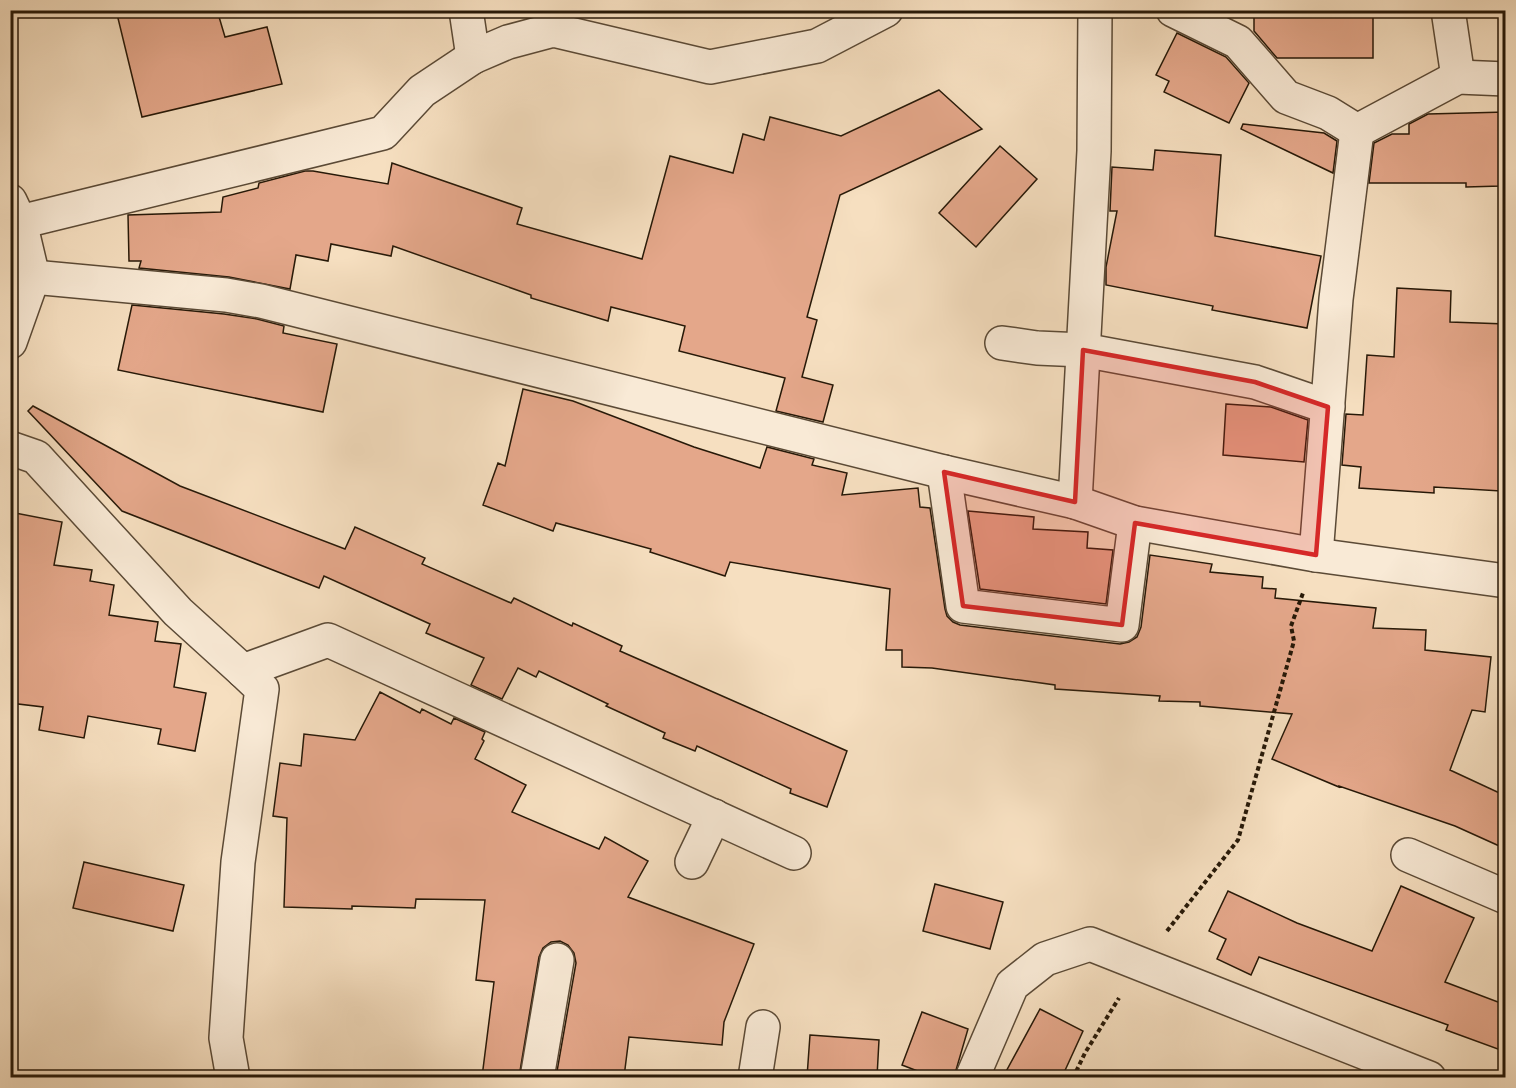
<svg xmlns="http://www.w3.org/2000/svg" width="1516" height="1088" viewBox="0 0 1516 1088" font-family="'Sorts Mill Goudy',serif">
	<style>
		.building { fill: #e4a78a; stroke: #271908; stroke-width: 1.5 }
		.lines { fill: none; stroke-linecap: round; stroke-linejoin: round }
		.street-casing { stroke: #5b4a36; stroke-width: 36 }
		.path { stroke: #271908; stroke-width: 4; stroke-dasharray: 4.5 3; stroke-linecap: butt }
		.street { stroke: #f9ead6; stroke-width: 33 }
		.marked { fill: #d62828; fill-opacity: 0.2; stroke: #d62828; stroke-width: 4.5; stroke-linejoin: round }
	</style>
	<rect width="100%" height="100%" fill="#f6dfc0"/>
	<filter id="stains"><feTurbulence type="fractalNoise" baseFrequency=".00333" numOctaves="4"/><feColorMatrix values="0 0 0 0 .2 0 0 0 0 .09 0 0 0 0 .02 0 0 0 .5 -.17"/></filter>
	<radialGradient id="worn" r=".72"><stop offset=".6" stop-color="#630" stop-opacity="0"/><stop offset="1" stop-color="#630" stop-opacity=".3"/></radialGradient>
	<g class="building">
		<path d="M116 10H217L225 37 267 27 282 84 142 117Z"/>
		<path d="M1254 10H1373V58H1277L1254 31Z"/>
		<path d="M1177 33 1226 57 1249 83 1229 123 1164 92 1169 81 1156 75Z"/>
		<path d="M939 90 982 129 840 195 807 317 817 320 802 377 833 385 823 422 776 411 785 378 679 351 685 326 611 307 608 321 531 298V295L393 246 391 256 331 244 328 261 296 255 290 289 229 277 139 268 141 261H129L128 215 221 212 223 197 258 188 259 183 305 171H313L388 184 392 163 522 208 517 224 642 259 670 156 733 173 743 134 764 140 770 117 841 136Z"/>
		<path d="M1506 112V176H1501V186L1466 187V183H1369L1374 143 1392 134H1409V124L1428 114Z"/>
		<path d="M1243 124 1324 133 1337 141 1333 173 1241 129Z"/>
		<path d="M1000 146 1037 179 976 247 939 213Z"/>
		<path d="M1155 150 1221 155 1215 236 1321 256 1307 328 1212 310 1213 306 1106 285V267L1117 211H1110L1112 167 1153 170Z"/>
		<path d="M1397 288 1451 291 1450 322 1506 324V425L1501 491 1434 487V493L1359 488 1361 467 1342 465 1346 414 1363 415 1367 355 1394 357Z"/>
		<path d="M132 305 224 314 257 319 284 326 283 333 337 344 323 412 118 370Z"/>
		<path d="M523 389 573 401 694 447 760 468 767 447 814 459 812 465 847 473 842 495 918 488 920 507 930 508 945 609 947 616 953 622 960 625 1120 644 1129 642 1137 637 1141 627 1150 555 1212 564 1210 572 1263 577 1262 588 1276 589 1275 598 1376 608 1373 628 1426 630 1425 650 1491 657 1485 712 1472 710 1450 770 1506 796V849L1455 826 1339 786V787L1272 759 1292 714 1200 706V702L1159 701 1160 696 1055 689V685L932 668 902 667V650H886L890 589 730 562 725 576 650 552 651 549 556 523 553 531 483 505 498 463 505 466Z"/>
		<path d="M1226 404 1271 407 1308 420 1304 462 1223 455Z"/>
		<path d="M33 406 180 486 345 549 355 527 425 558 422 564 511 603 514 598 572 626 573 623 622 646 620 651 847 751 827 807 790 793 791 789 697 746 695 751 663 738 665 733 606 706 608 704 539 671 536 677 518 668 502 699 471 685 484 658 426 633 430 624 324 576 319 588 122 511 28 411Z"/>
		<path d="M968 511 1034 517 1033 529 1088 532 1087 548 1113 550 1106 604 980 589Z"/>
		<path d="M10 512 62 522 54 565 92 570 90 581 114 585 109 615 158 622 155 641 181 644 174 687 206 693 195 751 158 744 161 729 88 716 84 738 39 730 43 707 10 703Z"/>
		<path d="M380 692 420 713 422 709 451 724 454 718 485 732 482 739 484 741 475 759 526 785 512 812 599 849 605 837 648 861 628 897 754 944 724 1022 722 1045 629 1037 624 1077H556L576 963 574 953 568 945 560 941 551 942 543 948 539 957 519 1077H482L494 982 476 980 485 900 416 899 415 908 352 906V909L284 907 287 818 273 816 280 763 301 766 304 734 355 740Z"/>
		<path d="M84 862 184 885 173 931 73 908Z"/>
		<path d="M935 884 1003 902 990 949 923 931Z"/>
		<path d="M1401 886 1474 918 1445 982 1506 1005V1052L1446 1030 1448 1025 1259 957 1251 975 1217 959 1226 939 1209 931 1228 891 1297 923 1372 951Z"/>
		<path d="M1040 1009 1083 1031 1062 1077H1003Z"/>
		<path d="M922 1012 968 1029 954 1077H933L902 1065Z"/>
		<path d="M810 1035 879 1040 877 1077H807Z"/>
	</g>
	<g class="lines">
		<g class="street-casing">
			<g id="street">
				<path d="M466 10 473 57"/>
				<path d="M1173 10 1238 42 1286 97 1328 113 1357 131 1458 77 1506 79"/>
				<path d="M1448 10 1458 77"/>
				<path d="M10 201 20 222 33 277 10 342"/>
				<path d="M20 222 383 133 422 91 473 57 508 42 553 30 710 67 817 46 886 10"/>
				<path d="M10 278 33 277 226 295 261 301 944 472 1075 502 1135 523 1316 555 1506 581"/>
				<path d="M1002 343 1037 348 1083 350 1255 382 1328 407"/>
				<path d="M10 448 36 457 178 612 243 671 328 640 794 853"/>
				<path d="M944 472 963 606 1122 625 1135 523"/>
				<path d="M1075 502 1094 151 1095 10"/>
				<path d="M1316 555 1336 299 1357 131"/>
				<path d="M1408 855 1506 897"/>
				<path d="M692 862 714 816"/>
				<path d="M233 1078 226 1038 238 862 262 689 243 671"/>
				<path d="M537 1078 557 960"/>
				<path d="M755 1078 763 1027"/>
				<path d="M972 1078 1012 985 1045 959 1090 944 1429 1078"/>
			</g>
		</g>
		<g class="path">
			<path d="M1167 931 1238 840 1294 641 1291 626 1303 593"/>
			<path d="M1073 1078 1085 1053 1119 998"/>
		</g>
		<use href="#street" class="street"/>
	</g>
	<path class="marked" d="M1083 350 1255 382 1328 407 1316 555 1135 523 1122 625 963 606 944 472 1075 502Z"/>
	<rect width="1516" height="1088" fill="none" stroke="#f6dfc0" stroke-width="36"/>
	<rect x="12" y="12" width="1492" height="1064" fill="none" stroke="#271908" stroke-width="3"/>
	<rect x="18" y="18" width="1480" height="1052" fill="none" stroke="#271908" stroke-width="1.5"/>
	<rect width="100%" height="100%" filter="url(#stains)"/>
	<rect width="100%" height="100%" fill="url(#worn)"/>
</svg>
